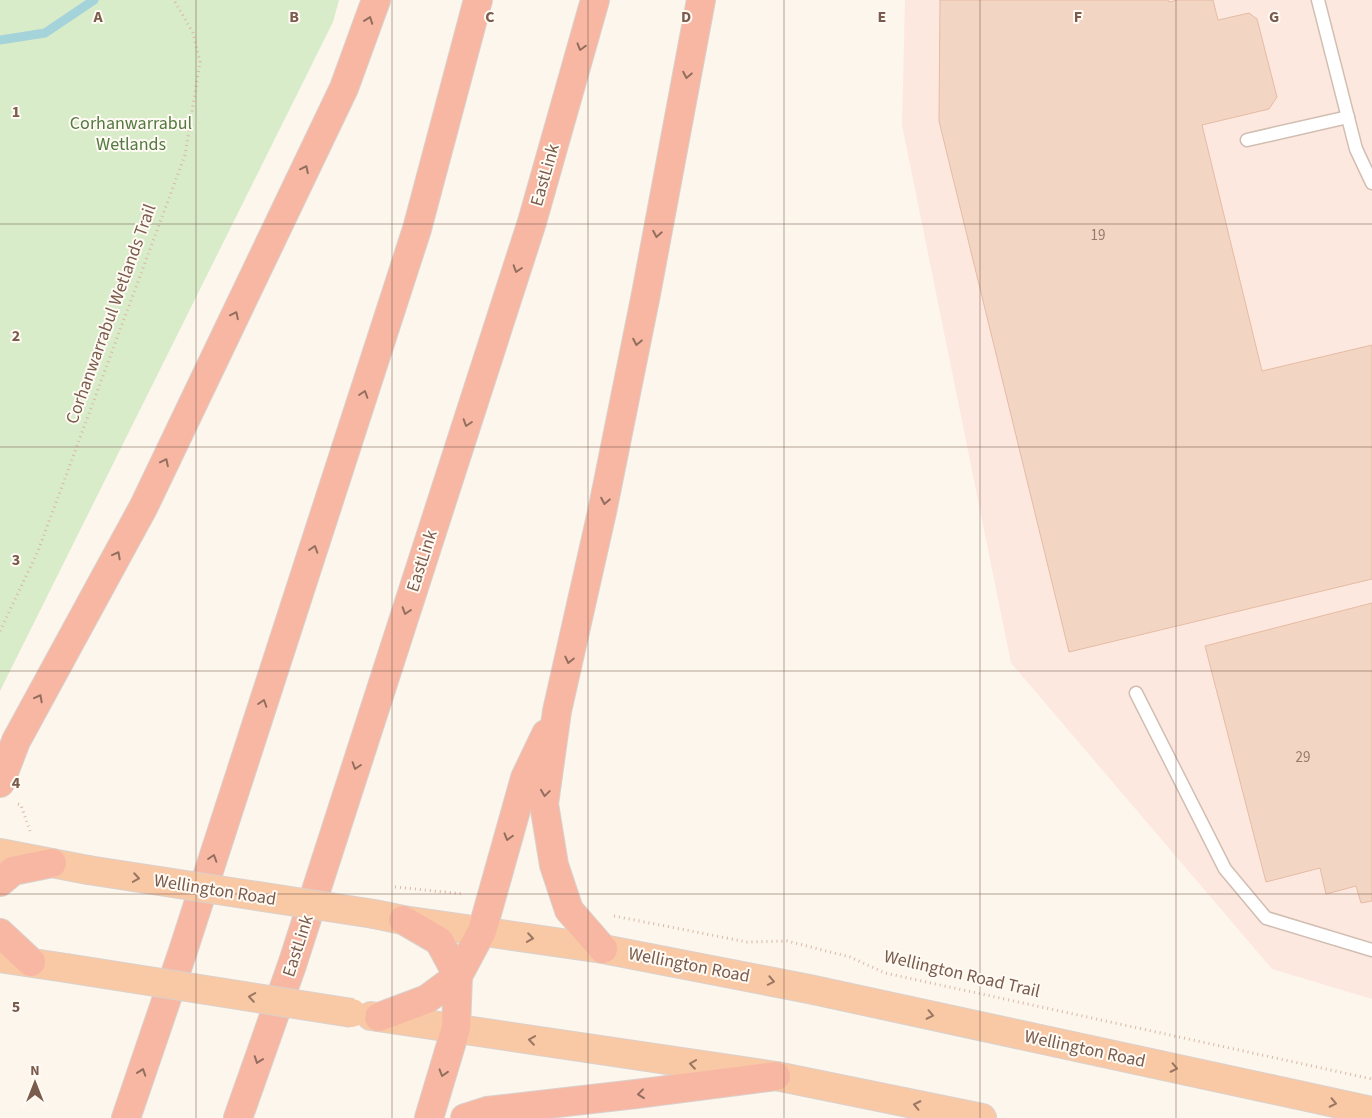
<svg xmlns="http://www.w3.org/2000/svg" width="1372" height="1118" viewBox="0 0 1372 1118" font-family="'Source Sans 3',sans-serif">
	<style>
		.commercial { fill: #fde8e0 }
		.green { fill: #d8ecc9 }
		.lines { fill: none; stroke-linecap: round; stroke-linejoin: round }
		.stream { stroke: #a5d3da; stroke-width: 9 }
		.building { fill: #f3d5c3; stroke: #e6bba3 }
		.service-casing { stroke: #d1beb0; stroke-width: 15 }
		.trunk-casing { stroke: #dad1cd; stroke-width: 30 }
		.motorway-casing { stroke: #dad1cd; stroke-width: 30 }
		.path { stroke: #d9b8a5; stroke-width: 3; stroke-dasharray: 1 4; stroke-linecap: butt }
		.service { stroke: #fff; stroke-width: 12 }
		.trunk { stroke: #f9c8a4; stroke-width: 28 }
		.motorway { stroke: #f7b7a3; stroke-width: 28 }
		.trunk-bridge-casing { stroke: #dad1cd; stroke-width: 30; stroke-linecap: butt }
		.trunk-bridge { stroke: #f9c8a4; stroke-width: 28 }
		.oneway { stroke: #936e5e }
		.oneway2 { stroke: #9a7763 }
		.grid { fill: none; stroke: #7a5c4d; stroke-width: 1; stroke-opacity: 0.55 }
		.labels { text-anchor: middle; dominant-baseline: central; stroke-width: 4; stroke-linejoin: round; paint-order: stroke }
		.number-label { font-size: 15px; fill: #987a6a }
		.park-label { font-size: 18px; fill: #537a41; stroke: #fffaf3 }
		.street-label { font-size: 18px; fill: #7a5c4d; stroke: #fffaf3 }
		.grid-label { font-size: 16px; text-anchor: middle; font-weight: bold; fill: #7a5c4d; stroke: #fffaf3; stroke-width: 4; stroke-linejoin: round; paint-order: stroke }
	</style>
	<rect width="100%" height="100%" fill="#fdf6ec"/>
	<path class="commercial" d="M905 0H1372V999L1272 969 1011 663 902 125Z"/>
	<path class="green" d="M0 0H339L333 22 0 691Z"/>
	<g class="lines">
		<path class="stream" d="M0 40 45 33 94 0"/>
	</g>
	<g class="building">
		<path d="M940 0H1168L1169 2 1178 0H1213L1218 20 1249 13 1257 19 1277 97 1269 109 1202 125 1262 371 1372 345V579L1069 652 939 121Z"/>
		<path d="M1372 603V901L1361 903 1356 886 1326 894 1320 868 1266 882 1205 646Z"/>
	</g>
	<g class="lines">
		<g class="service-casing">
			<g id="service">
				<path d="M1318 0 1356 149 1372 183"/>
				<path d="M1247 140 1348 117"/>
				<path d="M1136 693 1225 869 1266 918 1372 950"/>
			</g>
		</g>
		<g class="trunk-casing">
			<g id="trunk">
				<path d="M0 853 88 870"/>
				<path d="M374 914 403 920 603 949 809 989 1372 1111"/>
				<path d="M0 958 66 968"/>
				<path d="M371 1016 776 1076 982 1118"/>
			</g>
		</g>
		<g class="motorway-casing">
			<g id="motorway">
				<path d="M0 783 16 741 144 506 344 88 376 0"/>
				<path d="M0 882 13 871 52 863"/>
				<path d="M403 920 439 941 458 976 456 1028 429 1118"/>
				<path d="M0 933 31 962"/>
				<path d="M603 949 569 910 554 865 544 804 557 711 602 512 646 294 701 0"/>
				<path d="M379 1017 427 999 458 976 482 931 525 778 546 734"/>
				<path d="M126 1118 182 954 417 229 478 0"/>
				<path d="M238 1118 292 965 532 222 595 0"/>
				<path d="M465 1118 487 1111 636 1094 776 1076"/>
			</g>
		</g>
		<g class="path">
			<path d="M0 631 38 551 185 155 200 62 193 33 174 0"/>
			<path d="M18 804 21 805 30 831"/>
			<path d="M395 887 464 894"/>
			<path d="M614 916 747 942 787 941 850 957 885 973 1372 1079"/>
		</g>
		<use href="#service" class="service"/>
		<use href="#trunk" class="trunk"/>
		<use href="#motorway" class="motorway"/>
		<g class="trunk-bridge-casing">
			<g id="trunk-bridge">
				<path d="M88 870 374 914"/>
				<path d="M66 968 352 1013"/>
			</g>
		</g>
		<use href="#trunk-bridge" class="trunk-bridge"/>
	</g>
	<defs><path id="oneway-chevron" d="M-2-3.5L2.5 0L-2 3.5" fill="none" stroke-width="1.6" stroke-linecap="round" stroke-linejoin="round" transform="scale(1.25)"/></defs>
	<g class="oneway">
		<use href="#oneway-chevron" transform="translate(369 20) rotate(-70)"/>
		<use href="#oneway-chevron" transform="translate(581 47) rotate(106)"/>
		<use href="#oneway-chevron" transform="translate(687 75) rotate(101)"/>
		<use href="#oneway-chevron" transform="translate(305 169) rotate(-64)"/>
		<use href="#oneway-chevron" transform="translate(657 234) rotate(100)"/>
		<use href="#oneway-chevron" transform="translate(517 269) rotate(108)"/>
		<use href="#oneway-chevron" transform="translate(235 315) rotate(-64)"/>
		<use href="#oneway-chevron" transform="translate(637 342) rotate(101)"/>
		<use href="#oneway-chevron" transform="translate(364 394) rotate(-72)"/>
		<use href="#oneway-chevron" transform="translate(467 423) rotate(108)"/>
		<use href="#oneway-chevron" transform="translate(165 462) rotate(-64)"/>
		<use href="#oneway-chevron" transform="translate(605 501) rotate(101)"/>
		<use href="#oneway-chevron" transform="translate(314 549) rotate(-72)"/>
		<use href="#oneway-chevron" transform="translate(117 555) rotate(-62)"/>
		<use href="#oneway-chevron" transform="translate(406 611) rotate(108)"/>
		<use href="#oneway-chevron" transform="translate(569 660) rotate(103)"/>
		<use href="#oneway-chevron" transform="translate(39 698) rotate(-62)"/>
		<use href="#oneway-chevron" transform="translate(263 703) rotate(-72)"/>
		<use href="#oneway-chevron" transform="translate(356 766) rotate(108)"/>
		<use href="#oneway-chevron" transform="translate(545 793) rotate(98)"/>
		<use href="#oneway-chevron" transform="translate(508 837) rotate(106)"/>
		<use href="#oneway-chevron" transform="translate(213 858) rotate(-72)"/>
		<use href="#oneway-chevron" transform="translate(258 1060) rotate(110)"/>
		<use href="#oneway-chevron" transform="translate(142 1072) rotate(-71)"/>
		<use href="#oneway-chevron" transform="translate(443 1073) rotate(107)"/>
		<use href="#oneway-chevron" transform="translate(641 1094) rotate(173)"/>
	</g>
	<g class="oneway2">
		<use href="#oneway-chevron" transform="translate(136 878) rotate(9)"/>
		<use href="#oneway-chevron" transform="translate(530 938) rotate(8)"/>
		<use href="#oneway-chevron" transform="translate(771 981) rotate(11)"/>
		<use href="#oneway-chevron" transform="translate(252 997) rotate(-171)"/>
		<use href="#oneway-chevron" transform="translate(930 1015) rotate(12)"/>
		<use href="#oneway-chevron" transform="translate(532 1040) rotate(-172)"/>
		<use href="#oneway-chevron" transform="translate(693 1064) rotate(-172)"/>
		<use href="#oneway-chevron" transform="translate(1174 1068) rotate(12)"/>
		<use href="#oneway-chevron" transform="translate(1333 1103) rotate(12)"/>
		<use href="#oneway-chevron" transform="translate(917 1105) rotate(-168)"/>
	</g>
	<path class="grid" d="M196 0V1118M392 0V1118M588 0V1118M784 0V1118M980 0V1118M1176 0V1118M0 224H1372M0 447H1372M0 671H1372M0 894H1372"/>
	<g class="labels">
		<g class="number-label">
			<text x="1098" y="235">19</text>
			<text x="1303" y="757">29</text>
		</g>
		<g class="park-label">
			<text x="131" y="123">Corhanwarrabul<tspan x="131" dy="21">Wetlands</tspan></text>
		</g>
		<g class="street-label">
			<text transform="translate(545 175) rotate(-74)">EastLink</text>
			<text transform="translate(111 314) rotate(-70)">Corhanwarrabul Wetlands Trail</text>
			<text transform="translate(422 561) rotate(-72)">EastLink</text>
			<text transform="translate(215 890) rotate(9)">Wellington Road</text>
			<text transform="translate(298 946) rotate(-72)">EastLink</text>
			<text transform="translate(689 965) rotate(11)">Wellington Road</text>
			<text transform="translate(962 974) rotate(13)">Wellington Road Trail</text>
			<text transform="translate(1085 1049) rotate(12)">Wellington Road</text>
		</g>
	</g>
	<g class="grid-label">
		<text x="98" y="22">A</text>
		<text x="294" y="22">B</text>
		<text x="490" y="22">C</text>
		<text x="686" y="22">D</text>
		<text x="882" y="22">E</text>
		<text x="1078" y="22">F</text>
		<text x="1274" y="22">G</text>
		<text x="16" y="117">1</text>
		<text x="16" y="341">2</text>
		<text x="16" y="565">3</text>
		<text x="16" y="788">4</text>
		<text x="16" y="1012">5</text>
	</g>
	<g transform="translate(35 1083)" stroke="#fffaf3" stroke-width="4" paint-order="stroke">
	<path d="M0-4L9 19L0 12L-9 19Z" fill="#7a5c4d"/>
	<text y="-8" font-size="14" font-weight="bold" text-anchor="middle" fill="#7a5c4d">N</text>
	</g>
</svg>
